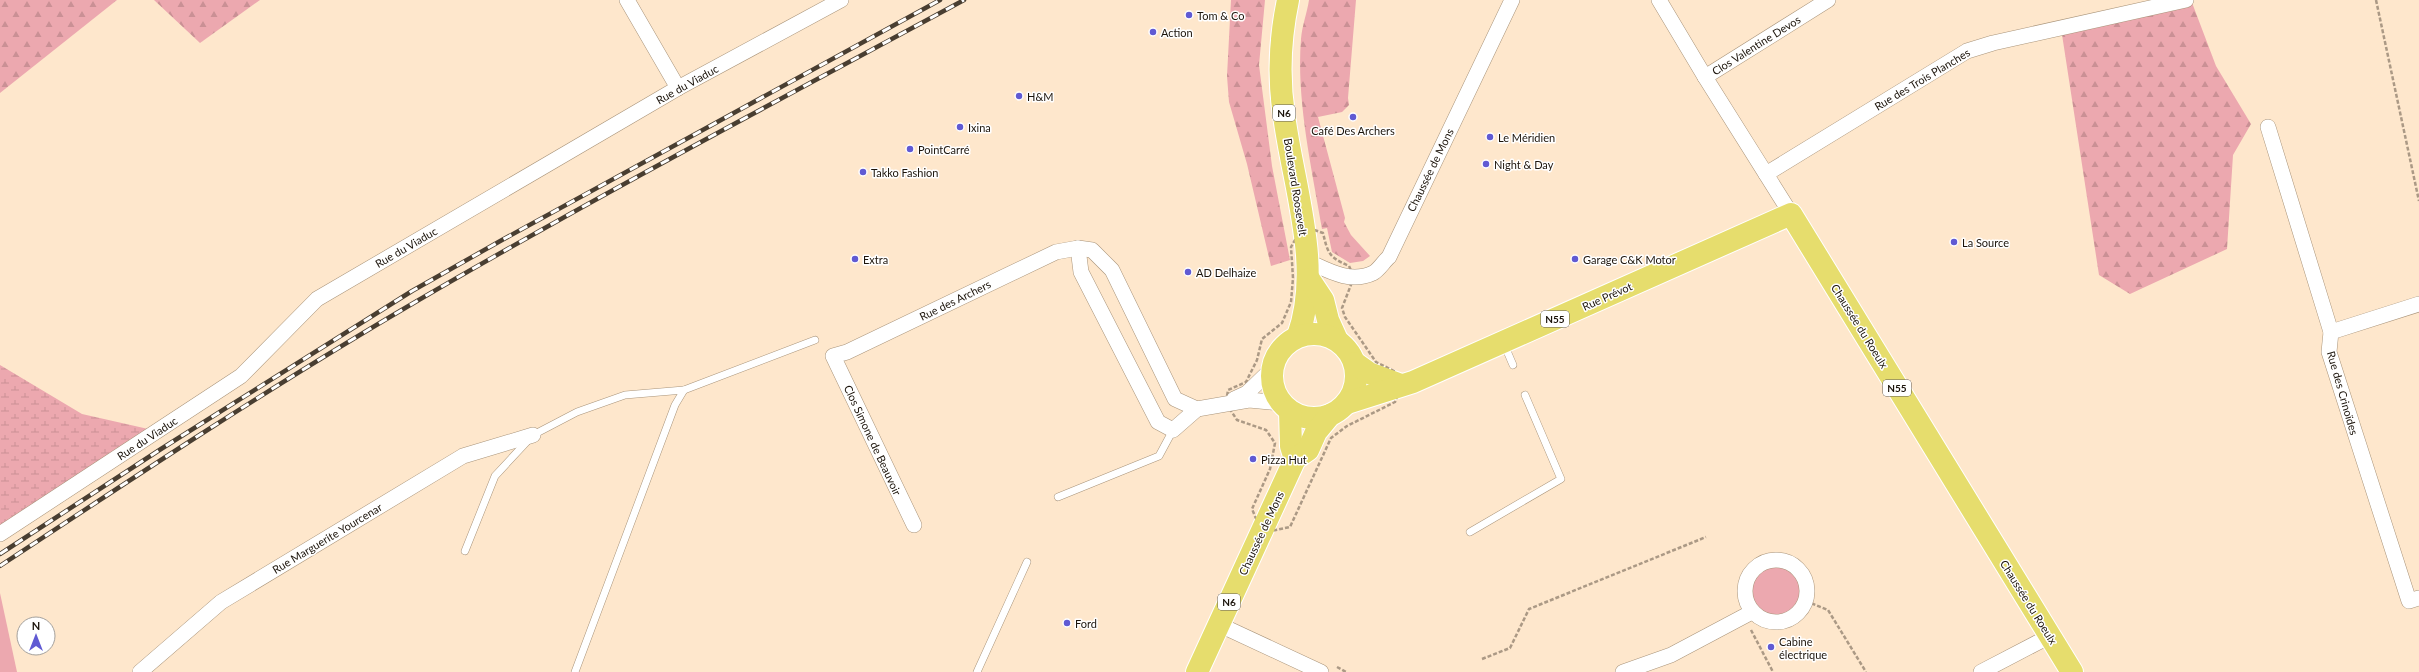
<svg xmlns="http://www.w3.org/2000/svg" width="2419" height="672" viewBox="0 0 2419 672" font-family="Lato,sans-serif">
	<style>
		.green { fill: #eca8af }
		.forest { fill: url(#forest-firs) }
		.wetland { fill: url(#wetland-marsh) }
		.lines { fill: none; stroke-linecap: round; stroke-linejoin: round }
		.lane-casing { stroke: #a9947a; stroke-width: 8 }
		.street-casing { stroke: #a9947a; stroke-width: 16 }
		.primary-casing { stroke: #fff; stroke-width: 24 }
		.path { stroke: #ab9985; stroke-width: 2.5; stroke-dasharray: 4 2; stroke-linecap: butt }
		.lane { stroke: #fff; stroke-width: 7 }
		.street { stroke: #fff; stroke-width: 15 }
		.primary { stroke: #e6dd6d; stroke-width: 22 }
		.rail-casing { stroke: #493e31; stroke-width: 4.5 }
		.rail { stroke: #fff; stroke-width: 3; stroke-dasharray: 9; stroke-linecap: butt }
		.poi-dot { fill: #605ad3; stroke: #fff; stroke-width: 1.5 }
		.labels { text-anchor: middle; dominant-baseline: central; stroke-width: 3; stroke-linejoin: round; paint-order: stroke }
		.shield { fill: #fff; stroke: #605a54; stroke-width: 1 }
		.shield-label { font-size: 10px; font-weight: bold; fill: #1c140b }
		.poi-label { font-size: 11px; fill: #1c140b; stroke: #fff; text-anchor: start }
		.street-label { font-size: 11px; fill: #1c140b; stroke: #fff }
	</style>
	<defs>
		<pattern id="forest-firs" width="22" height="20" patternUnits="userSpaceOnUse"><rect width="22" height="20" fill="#eca8af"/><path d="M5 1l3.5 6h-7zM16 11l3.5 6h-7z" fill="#ca9095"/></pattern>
		<pattern id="wetland-marsh" width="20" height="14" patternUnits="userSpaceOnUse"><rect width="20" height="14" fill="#eca8af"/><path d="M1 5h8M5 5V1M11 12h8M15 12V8" fill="none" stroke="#ca9095"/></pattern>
	</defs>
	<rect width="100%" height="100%" fill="#fee7cc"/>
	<g class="green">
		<circle cx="1776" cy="591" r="26"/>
		<path d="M0 593 17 672H0Z"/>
	</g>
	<g class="forest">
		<path d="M0 0H117L0 93Z"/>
		<path d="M154 0H260L200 43Z"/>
		<path d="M1231 0H1265L1259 65 1272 166 1290 260 1271 266 1247 164 1229 102 1227 76Z"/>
		<path d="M1309 0H1356L1348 98 1349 105 1342 112 1318 117 1345 218 1344 222 1351 235 1370 256 1363 261 1350 263 1332 252 1327 228 1322 229C1312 169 1296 100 1301 39 1302 26 1307 13 1309 0Z"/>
		<path d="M2191 0 2216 66 2251 124 2233 155 2227 249 2130 294 2099 275 2061 28Z"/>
	</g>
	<path class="wetland" d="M0 365 82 414 157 431 0 533Z"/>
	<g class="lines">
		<g class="lane-casing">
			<g id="lane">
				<path d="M1504 344 1513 365"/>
				<path d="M1058 497 1159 456 1173 430"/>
				<path d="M1470 532 1561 479 1525 395"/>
				<path d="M465 551 495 476 533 435 577 412 625 395 684 390"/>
				<path d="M575 672 675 405 684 390 815 340"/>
				<path d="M977 672 1027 562"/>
			</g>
		</g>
		<g class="street-casing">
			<g id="street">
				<path d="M627 0 678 88"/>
				<path d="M1659 0 1705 77 1791 214"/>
				<path d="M1705 77 1828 0"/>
				<path d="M2268 127 2331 332 2329 352 2409 601 2419 598"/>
				<path d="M1766 174 1967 51 1993 43 2186 0"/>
				<path d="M1078 248 1081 272 1158 422 1173 430 1197 409"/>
				<path d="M1307 261C1327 270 1350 284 1373 273 1379 270 1384 261 1389 257L1512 0"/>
				<path d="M2331 332 2419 304"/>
				<path d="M1234 399 1247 393 1272 369"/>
				<path d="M914 525 833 356 847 352 1056 252 1078 248 1092 250 1112 270 1175 399 1197 409 1249 400 1281 403"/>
				<path d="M0 534 241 376 317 299 678 88 841 0"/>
				<circle cx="1776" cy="591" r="31"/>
				<path d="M1220 625 1321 672"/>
				<path d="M140 672 221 602 463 456 533 435"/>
				<path d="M1623 672 1671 655 1752 612"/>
				<path d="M1981 672 2050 636"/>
			</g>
		</g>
		<g class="primary-casing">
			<g id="primary">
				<path d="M1288 0C1280 38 1278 76 1284 115 1293 186 1323 266 1298 336"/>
				<path d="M1309 279 1323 300 1328 320 1337 340"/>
				<circle cx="1314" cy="376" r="42"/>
				<path d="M1355 363 1369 373 1401 385"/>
				<path d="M1347 403 1413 382 1791 214 2072 672"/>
				<path d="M1290 411 1291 446 1295 459"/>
				<path d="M1197 672 1295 459 1308 450 1316 432 1330 415"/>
			</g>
		</g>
		<g class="path">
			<path d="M2376 0 2419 201"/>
			<path d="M1303 226 1323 233C1328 254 1329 257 1349 266L1354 277 1342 308 1345 317 1376 362 1394 371 1401 385 1395 402 1347 426 1331 438 1290 527 1262 533 1252 509 1270 469 1275 443 1266 430 1237 420 1226 403 1228 390 1246 382 1257 360 1262 339 1282 323 1291 302 1293 278 1291 247Z"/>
			<path d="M1806 601 1828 610 1866 672"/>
			<path d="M1751 630 1773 672"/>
			<path d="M1482 659 1510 648 1529 609 1706 537"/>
			<path d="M1337 667 1346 672"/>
		</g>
		<use href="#lane" class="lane"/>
		<use href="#street" class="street"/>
		<use href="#primary" class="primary"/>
		<g class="rail-casing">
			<g id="rail">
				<path d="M0 554 161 449 412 291 502 240 940 0"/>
				<path d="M0 566C137 475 275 384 417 301 597 196 781 99 964 0"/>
			</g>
		</g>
		<use href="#rail" class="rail"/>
	</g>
	<g class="poi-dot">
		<circle cx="1189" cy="15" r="4"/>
		<circle cx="1153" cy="32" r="4"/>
		<circle cx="1019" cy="96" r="4"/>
		<circle cx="1353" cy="117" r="4"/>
		<circle cx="960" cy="127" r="4"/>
		<circle cx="1490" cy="137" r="4"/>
		<circle cx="910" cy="149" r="4"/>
		<circle cx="1486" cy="164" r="4"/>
		<circle cx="863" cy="172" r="4"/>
		<circle cx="1954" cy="242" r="4"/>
		<circle cx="855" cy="259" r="4"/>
		<circle cx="1575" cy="259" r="4"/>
		<circle cx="1188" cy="272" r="4"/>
		<circle cx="1253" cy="459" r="4"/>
		<circle cx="1067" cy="623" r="4"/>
		<circle cx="1771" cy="647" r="4"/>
	</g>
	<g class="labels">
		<g class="shield">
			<rect x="1273" y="105" width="22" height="16" rx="3"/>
			<rect x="1541" y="311" width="28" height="16" rx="3"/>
			<rect x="1883" y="380" width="28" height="16" rx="3"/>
			<rect x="1218" y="594" width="22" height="16" rx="3"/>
		</g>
		<g class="shield-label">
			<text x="1284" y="113">N6</text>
			<text x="1555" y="319">N55</text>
			<text x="1897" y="388">N55</text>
			<text x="1229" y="602">N6</text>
		</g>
		<g class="poi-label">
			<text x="1197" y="15">Tom &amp; Co</text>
			<text x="1161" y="32">Action</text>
			<text x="1027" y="96">H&amp;M</text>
			<text x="968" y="127">Ixina</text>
			<text x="1353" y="130" text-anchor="middle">Café Des Archers</text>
			<text x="1498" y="137">Le Méridien</text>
			<text x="918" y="149">PointCarré</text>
			<text x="1494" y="164">Night &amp; Day</text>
			<text x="871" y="172">Takko Fashion</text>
			<text x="1962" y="242">La Source</text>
			<text x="863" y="259">Extra</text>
			<text x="1583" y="259">Garage C&amp;K Motor</text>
			<text x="1196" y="272">AD Delhaize</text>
			<text x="1261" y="459">Pizza Hut</text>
			<text x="1075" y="623">Ford</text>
			<text x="1779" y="641">Cabine<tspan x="1779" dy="13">électrique</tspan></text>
		</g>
		<g class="street-label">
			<text transform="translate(1756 45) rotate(-32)">Clos Valentine Devos</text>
			<text transform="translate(1922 79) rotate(-31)">Rue des Trois Planches</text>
			<text transform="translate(687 84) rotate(-29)">Rue du Viaduc</text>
			<text transform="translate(1430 170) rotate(-64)">Chaussée de Mons</text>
			<text transform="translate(1296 187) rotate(81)">Boulevard Roosevelt</text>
			<text transform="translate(406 247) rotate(-30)">Rue du Viaduc</text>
			<text transform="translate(1607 296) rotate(-24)">Rue Prévot</text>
			<text transform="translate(955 300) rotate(-26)">Rue des Archers</text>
			<text transform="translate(1860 326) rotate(58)">Chaussée du Roeulx</text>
			<text transform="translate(2343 393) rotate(74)">Rue des Crinoïdes</text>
			<text transform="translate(147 438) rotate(-33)">Rue du Viaduc</text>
			<text transform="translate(873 440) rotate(65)">Clos Simone de Beauvoir</text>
			<text transform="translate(1261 533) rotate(-65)">Chaussée de Mons</text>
			<text transform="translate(327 538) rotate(-31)">Rue Marguerite Yourcenar</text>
			<text transform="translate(2029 602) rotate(58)">Chaussée du Roeulx</text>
		</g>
	</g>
	<g transform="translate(36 636)"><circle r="19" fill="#ffffff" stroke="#a4a19d"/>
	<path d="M0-3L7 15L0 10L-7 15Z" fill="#605ad3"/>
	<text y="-6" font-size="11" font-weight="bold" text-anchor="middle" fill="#1c140b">N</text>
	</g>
</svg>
